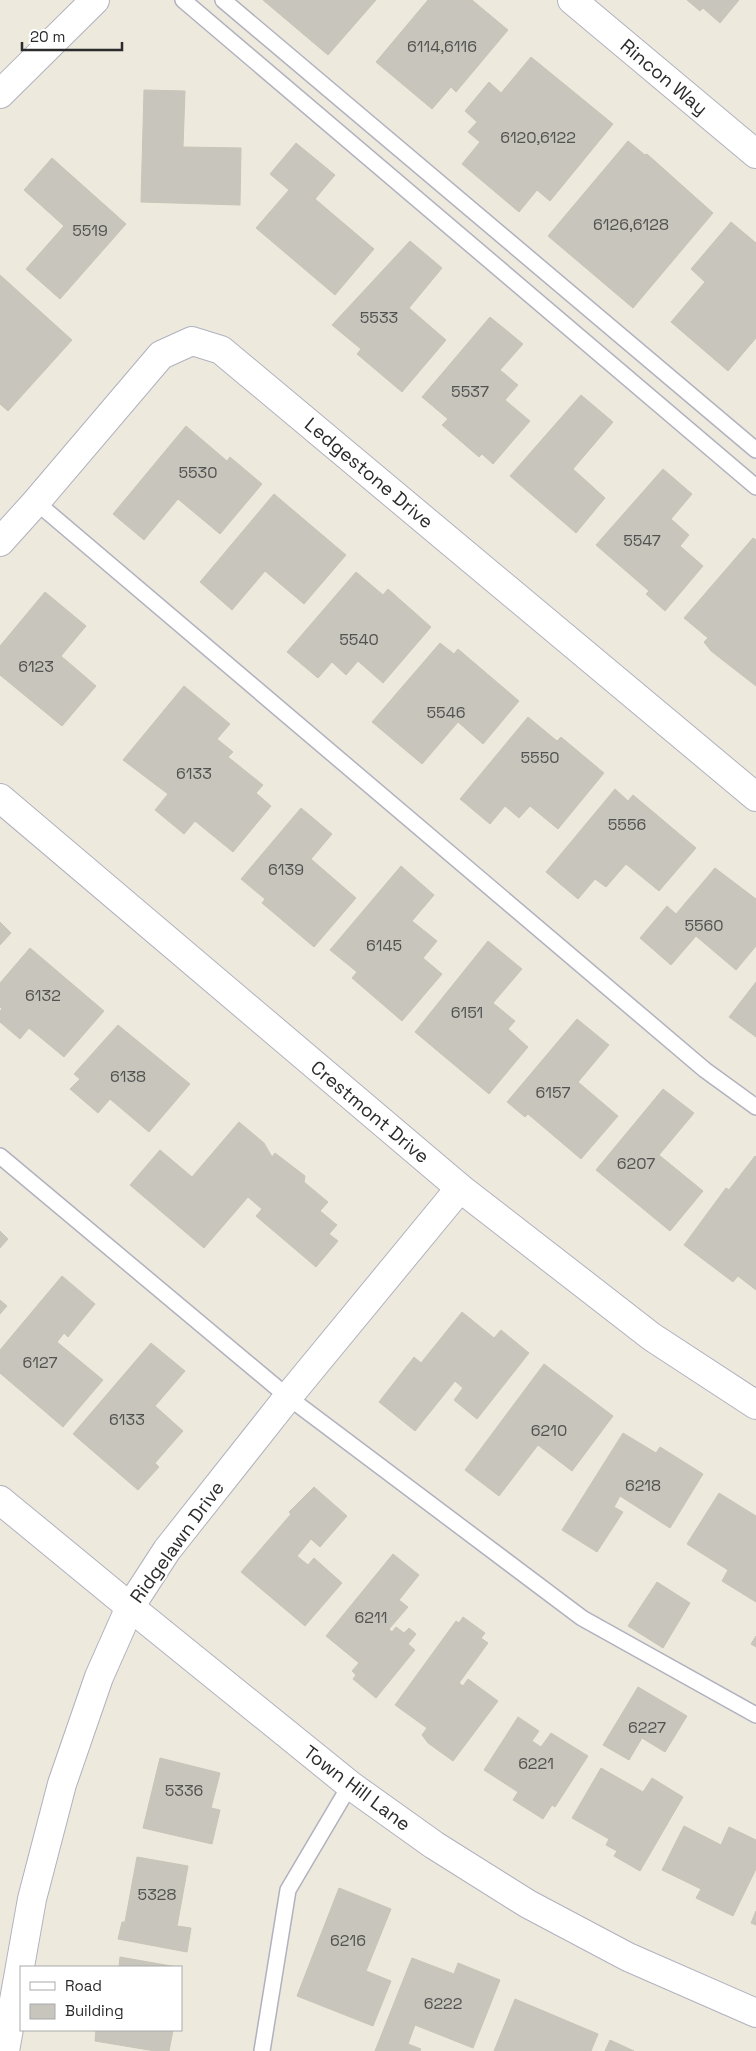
<svg xmlns="http://www.w3.org/2000/svg" width="756" height="2051" viewBox="0 0 756 2051" font-family="'Space Grotesk',sans-serif">
	<style>
		.building { fill: #c8c5bd; stroke: #c8c5b7 }
		.lines { fill: none; stroke-linecap: round; stroke-linejoin: round }
		.lane-casing { stroke: #b1b1bf; stroke-width: 18 }
		.street-casing { stroke: #b1b1bf; stroke-width: 30 }
		.secondary-casing { stroke: #b1b1bf; stroke-width: 30 }
		.lane { stroke: #fff; stroke-width: 15 }
		.street { stroke: #fff; stroke-width: 28 }
		.secondary { stroke: #fff; stroke-width: 28 }
		.labels { text-anchor: middle; dominant-baseline: central; stroke-width: 4; stroke-linejoin: round; paint-order: stroke }
		.number-label { font-size: 16px; fill: #525250 }
		.street-label { font-size: 19px; fill: #2b2b2b; stroke: #fff }
	</style>
	<rect width="100%" height="100%" fill="#ede9dd"/>
	<g class="building">
		<path d="M263 0H376L328 55Z"/>
		<path d="M428 0H472L508 30 456 92 451 87 432 109 376 62Z"/>
		<path d="M687 0H739L720 23 703 8 700 11Z"/>
		<path d="M531 57 613 124 550 201 537 190 519 212 462 164 480 142 468 132 477 122 465 111 489 82 501 93Z"/>
		<path d="M144 90 185 91 183 147 241 148 240 205 141 202Z"/>
		<path d="M628 141 645 155 647 154 713 213 633 308 548 236Z"/>
		<path d="M296 143 335 175 315 199 374 249 335 295 256 228 289 190 270 174Z"/>
		<path d="M52 158 126 224 60 299 26 269 64 226 24 190Z"/>
		<path d="M731 222 756 243V338L728 371 671 322 705 282 691 269Z"/>
		<path d="M410 241 442 268 409 308 446 340 402 392 357 354 361 349 332 325Z"/>
		<path d="M0 275 72 340 8 411 0 404Z"/>
		<path d="M490 317 523 344 500 370 518 385 505 400 530 421 493 464 482 454 479 457 442 425 448 419 422 397Z"/>
		<path d="M581 395 613 422 573 469 605 498 576 533 510 476Z"/>
		<path d="M186 426 227 461 230 457 262 484 220 534 178 499 144 540 113 514Z"/>
		<path d="M663 469 692 494 671 519 689 535 680 546 703 566 665 611 646 594 649 591 596 545Z"/>
		<path d="M274 494 346 555 304 604 265 571 232 610 200 582Z"/>
		<path d="M753 538 756 540V686L711 651 704 642 708 638 684 618Z"/>
		<path d="M356 572 383 595 388 589 431 627 383 683 358 661 346 675 332 662 318 678 287 652Z"/>
		<path d="M45 592 86 626 61 656 96 686 62 726 0 675V646Z"/>
		<path d="M440 643 454 654 458 649 519 701 483 744 458 722 422 764 372 722Z"/>
		<path d="M184 686 230 724 217 739 233 752 228 757 263 785 256 793 271 806 233 852 195 821 184 834 155 810 168 794 123 760Z"/>
		<path d="M528 717 557 741 561 737 604 773 558 829 530 806 519 818 505 806 490 824 460 799Z"/>
		<path d="M615 789 628 801 633 795 696 848 659 891 626 864 606 887 595 879 578 899 546 872Z"/>
		<path d="M301 808 332 834 311 859 356 898 314 947 262 903 265 899 241 879Z"/>
		<path d="M401 866 434 895 412 921 437 941 423 958 442 974 402 1021 352 978 357 972 330 950Z"/>
		<path d="M715 868 756 899V946L736 970 696 936 671 965 640 938 667 906 676 914Z"/>
		<path d="M0 922 11 933 0 945Z"/>
		<path d="M488 941 522 969 493 1003 515 1021 508 1029 528 1047 489 1094 415 1032Z"/>
		<path d="M30 948 104 1011 64 1057 29 1028 20 1039 0 1022V1011L2 1009 0 1007V983Z"/>
		<path d="M756 982V1037L729 1017Z"/>
		<path d="M577 1019 609 1045 578 1082 618 1116 581 1159 528 1114 525 1117 507 1102Z"/>
		<path d="M118 1025 190 1084 149 1132 110 1099 98 1113 70 1089 80 1079 74 1074Z"/>
		<path d="M663 1089 694 1113 659 1155 703 1191 670 1231 596 1170Z"/>
		<path d="M239 1122 264 1143 272 1157 275 1153 305 1176 304 1182 328 1202 320 1211 337 1225 329 1234 338 1241 316 1267 256 1216 262 1209 248 1197 204 1248 130 1185 160 1150 192 1177Z"/>
		<path d="M755 1156 756 1157V1290L738 1276 733 1282 684 1245 726 1188 729 1190Z"/>
		<path d="M0 1231 8 1239 0 1248Z"/>
		<path d="M62 1276 95 1304 68 1337 64 1333 57 1342 103 1380 63 1427 0 1373V1350Z"/>
		<path d="M0 1300 7 1306 0 1314Z"/>
		<path d="M462 1312 494 1338 501 1330 529 1353 477 1419 454 1400 463 1388 455 1381 415 1431 379 1402 414 1357 421 1363Z"/>
		<path d="M151 1343 185 1371 155 1406 183 1431 155 1463 159 1467 138 1490 73 1434Z"/>
		<path d="M544 1364 613 1416 572 1471 538 1445 499 1496 465 1470Z"/>
		<path d="M623 1433 656 1453 660 1447 703 1474 670 1528 620 1496 614 1507 623 1512 597 1552 562 1530Z"/>
		<path d="M314 1487 347 1516 320 1547 311 1539 297 1556 308 1565 314 1558 342 1583 305 1626 241 1572 291 1514 289 1512Z"/>
		<path d="M719 1493 756 1516V1602L722 1581 728 1570 687 1544Z"/>
		<path d="M393 1554 419 1575 399 1600 408 1607 389 1629 392 1632 396 1627 404 1633 409 1628 416 1634 408 1644 415 1650 376 1698 353 1679 356 1675 352 1671 359 1663 326 1636Z"/>
		<path d="M657 1582 690 1603 663 1648 628 1626Z"/>
		<path d="M463 1617 485 1633 481 1638 488 1643 459 1683 463 1686 468 1679 498 1701 453 1761 428 1743 422 1735 427 1728 395 1705 456 1621 459 1623Z"/>
		<path d="M756 1636V1647L751 1644Z"/>
		<path d="M638 1687 687 1716 665 1752 642 1738 629 1760 603 1745Z"/>
		<path d="M518 1717 539 1731 532 1741 541 1747 551 1733 588 1756 555 1807 552 1805 543 1819 513 1800 518 1792 484 1770Z"/>
		<path d="M160 1758 220 1773 211 1808 220 1810 212 1844 143 1828Z"/>
		<path d="M601 1768 643 1792 652 1778 683 1797 640 1871 614 1856 617 1851 606 1845 609 1839 572 1818Z"/>
		<path d="M684 1826 721 1845 729 1827 756 1840V1869L733 1916 696 1898 701 1889 662 1870Z"/>
		<path d="M137 1857 188 1866 177 1926 191 1928 187 1952 118 1939 122 1922H125Z"/>
		<path d="M339 1888 391 1909 366 1971 391 1981 373 2026 297 1996Z"/>
		<path d="M756 1911V1925L751 1923Z"/>
		<path d="M120 1957 177 1967H119Z"/>
		<path d="M412 1958 454 1974 458 1963 500 1980 473 2048 415 2025 408 2044 421 2049 420 2051H375Z"/>
		<path d="M515 1999 598 2034 591 2051H494Z"/>
		<path d="M96 2030H173L169 2051H155L95 2041Z"/>
		<path d="M610 2040 634 2051H605Z"/>
	</g>
	<g class="lines">
		<g class="lane-casing">
			<g id="lane">
				<path d="M183 0 756 487"/>
				<path d="M223 0 756 450"/>
				<path d="M36 502 705 1070 756 1107"/>
				<path d="M0 1156 288 1397 582 1618 756 1715"/>
				<path d="M262 2051 288 1890 350 1785"/>
			</g>
		</g>
		<g class="street-casing">
			<g id="street">
				<path d="M572 0 756 154"/>
				<path d="M0 542 36 502 161 355 192 341 221 350 756 797"/>
				<path d="M0 798 460 1188 652 1337 756 1405"/>
				<path d="M0 1500 130 1607 350 1785 434 1845 528 1904 628 1957 756 2013"/>
				<path d="M5 2051 32 1899 62 1784 99 1677 130 1607 167 1550 288 1397 460 1188"/>
			</g>
		</g>
		<g class="secondary-casing">
			<path id="secondary" d="M0 94 95 0"/>
		</g>
		<use href="#lane" class="lane"/>
		<use href="#street" class="street"/>
		<use href="#secondary" class="secondary"/>
	</g>
	<g class="labels">
		<g class="number-label">
			<text x="442" y="46">6114,6116</text>
			<text x="538" y="137">6120,6122</text>
			<text x="631" y="224">6126,6128</text>
			<text x="90" y="230">5519</text>
			<text x="379" y="317">5533</text>
			<text x="470" y="391">5537</text>
			<text x="198" y="472">5530</text>
			<text x="642" y="540">5547</text>
			<text x="359" y="639">5540</text>
			<text x="36" y="666">6123</text>
			<text x="446" y="712">5546</text>
			<text x="540" y="757">5550</text>
			<text x="194" y="773">6133</text>
			<text x="627" y="824">5556</text>
			<text x="286" y="869">6139</text>
			<text x="704" y="925">5560</text>
			<text x="384" y="945">6145</text>
			<text x="43" y="995">6132</text>
			<text x="467" y="1012">6151</text>
			<text x="128" y="1076">6138</text>
			<text x="553" y="1092">6157</text>
			<text x="636" y="1163">6207</text>
			<text x="40" y="1362">6127</text>
			<text x="127" y="1419">6133</text>
			<text x="549" y="1430">6210</text>
			<text x="643" y="1485">6218</text>
			<text x="371" y="1617">6211</text>
			<text x="647" y="1727">6227</text>
			<text x="536" y="1763">6221</text>
			<text x="184" y="1790">5336</text>
			<text x="157" y="1894">5328</text>
			<text x="348" y="1940">6216</text>
			<text x="443" y="2003">6222</text>
		</g>
		<g class="street-label">
			<text transform="translate(664 77) rotate(40)">Rincon Way</text>
			<text transform="translate(369 473) rotate(40)">Ledgestone Drive</text>
			<text transform="translate(370 1112) rotate(40)">Crestmont Drive</text>
			<text transform="translate(177 1542) rotate(-54)">Ridgelawn Drive</text>
			<text transform="translate(357 1788) rotate(37)">Town Hill Lane</text>
		</g>
	</g>
	<rect x="20" y="1966" width="162" height="65" fill="#ffffff" stroke="#aaaaaa"/>
	<rect x="30" y="1982" width="25" height="8" fill="#ffffff" stroke="#aaaaaa"/>
	<text x="65" y="1991" font-size="15" fill="#2b2b2b">Road</text>
	<rect x="30" y="2004" width="25" height="15" fill="#c8c5bd" stroke="#aaaaaa"/>
	<text x="65" y="2016" font-size="15" fill="#2b2b2b">Building</text>
	<path d="M22 42v8h100v-8" fill="none" stroke="#2b2b2b" stroke-width="2.5"/>
	<text x="30" y="42" font-size="15" fill="#2b2b2b" stroke="#ffffff" stroke-width="4" paint-order="stroke">20 m</text>
</svg>
